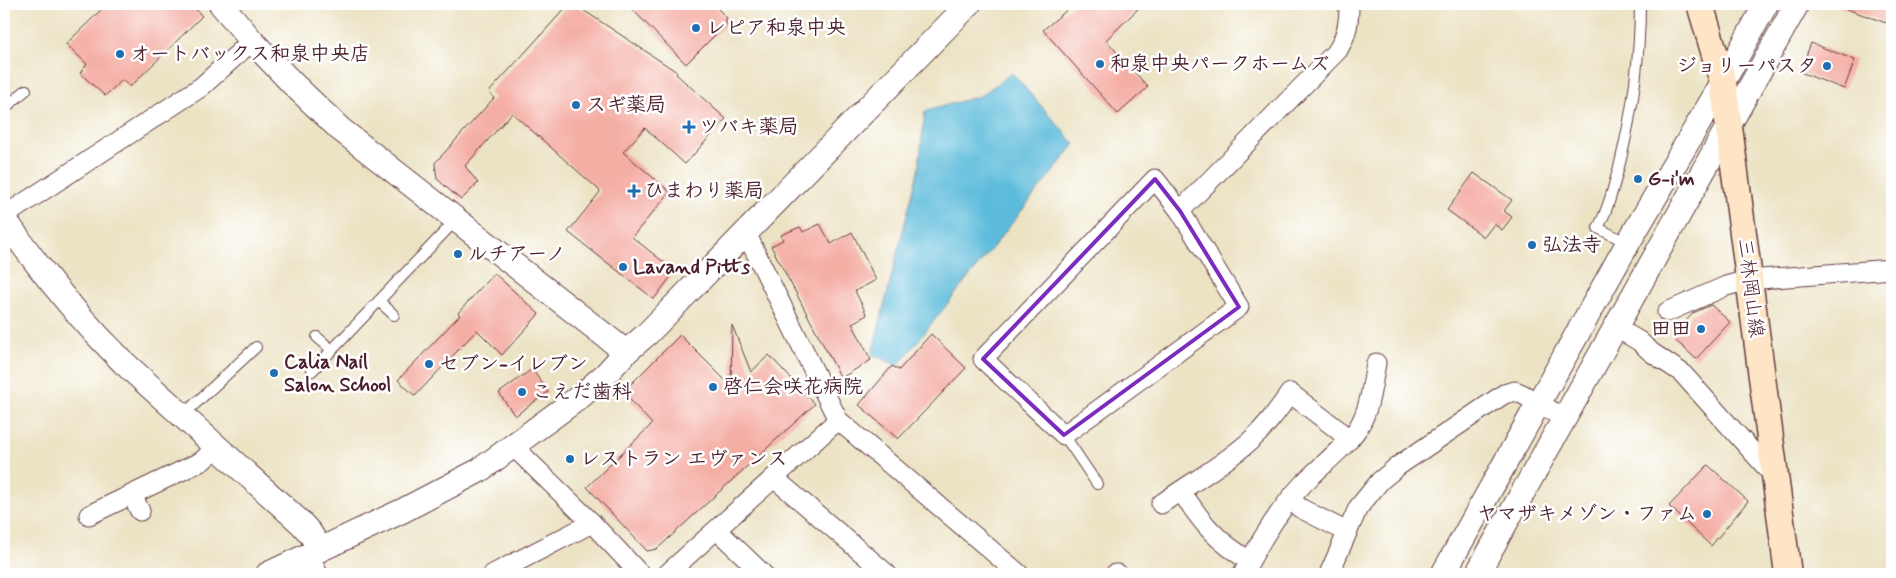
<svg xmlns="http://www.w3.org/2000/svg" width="1896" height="578" viewBox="0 0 1896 578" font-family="Mynerve,'Klee One',sans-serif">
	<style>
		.water { fill: #5dbcdb; stroke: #546e83 }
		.building { fill: #f4afa5 }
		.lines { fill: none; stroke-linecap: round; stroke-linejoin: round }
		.service-casing { stroke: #623c42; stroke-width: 12 }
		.minor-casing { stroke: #623c42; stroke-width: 21 }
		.tertiary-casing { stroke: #623c42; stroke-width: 26 }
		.secondary-casing { stroke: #623c42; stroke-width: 29 }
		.service { stroke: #fff; stroke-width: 10 }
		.minor { stroke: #fff; stroke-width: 19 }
		.tertiary { stroke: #fff; stroke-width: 24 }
		.secondary { stroke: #fde5c5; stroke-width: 26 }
		.marked { fill: none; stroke: #7b2cbf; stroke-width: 4; stroke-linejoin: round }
		.poi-dot { fill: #1f6fb2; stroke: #fff; stroke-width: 2 }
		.labels { text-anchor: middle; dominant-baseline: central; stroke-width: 5; stroke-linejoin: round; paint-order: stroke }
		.poi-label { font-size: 20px; font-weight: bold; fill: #4a1f2b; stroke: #fff; text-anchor: start }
		.street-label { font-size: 20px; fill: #4a1f2b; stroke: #fff }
	</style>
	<rect width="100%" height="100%" fill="#fff"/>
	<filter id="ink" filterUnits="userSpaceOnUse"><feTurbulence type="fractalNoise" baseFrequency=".02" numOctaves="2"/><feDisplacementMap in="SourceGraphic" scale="10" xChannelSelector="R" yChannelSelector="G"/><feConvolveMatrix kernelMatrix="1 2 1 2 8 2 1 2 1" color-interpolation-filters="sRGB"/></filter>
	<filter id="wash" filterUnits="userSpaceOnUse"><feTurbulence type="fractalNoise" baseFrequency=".0096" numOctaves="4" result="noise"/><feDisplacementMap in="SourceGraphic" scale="20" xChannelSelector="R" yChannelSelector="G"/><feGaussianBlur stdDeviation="1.12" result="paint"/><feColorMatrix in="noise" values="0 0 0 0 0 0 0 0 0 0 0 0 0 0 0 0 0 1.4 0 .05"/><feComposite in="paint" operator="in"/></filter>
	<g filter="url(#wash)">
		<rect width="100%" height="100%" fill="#ece3c4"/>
		<path class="water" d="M1012 73 1075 144 898 366 872 354 919 167 925 111 980 96Z"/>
		<g id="blocks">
			<g class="building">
				<path d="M107 4H191L202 16 130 87 122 80 105 96 80 73 87 64 66 44Z"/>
				<path d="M569 4H574L677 72 676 74 726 119 685 164 645 128 623 152 670 192 632 237 675 271 654 299 568 232 600 192 599 190 512 113 465 166 478 183 461 200 437 179 435 163 494 98 489 92Z"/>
				<path d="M627 4H713L727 18 725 21 727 23 686 64Z"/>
				<path d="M1074 4H1143L1106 40 1148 87 1118 114 1043 30Z"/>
				<path d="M1839 4H1892V25L1838 6Z"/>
				<path d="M1811 43 1855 60 1844 89 1800 72Z"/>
				<path d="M1474 173 1512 200 1504 211 1512 217 1502 230 1494 224 1484 237 1447 210Z"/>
				<path d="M820 224 831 244 852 232 876 280 855 291 867 315 852 323 871 360 841 378 771 246 783 240 781 235 800 227 803 232Z"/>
				<path d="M494 273 539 314 502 355 477 330 415 396 398 380 460 315 458 313Z"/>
				<path d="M1711 305 1730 322 1696 359 1672 337 1693 313Z"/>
				<path d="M732 325 751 372 769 355 815 404 657 549 647 551 587 487 652 424 623 392 680 335 731 386Z"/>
				<path d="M931 334 966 368 898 439 859 405 892 366 899 370Z"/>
				<path d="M532 369 548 392 515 416 499 393Z"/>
				<path d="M1708 465 1748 501 1711 546 1669 506Z"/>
			</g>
		</g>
	</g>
	<g filter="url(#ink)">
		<use href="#blocks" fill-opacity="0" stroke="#623c42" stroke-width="1"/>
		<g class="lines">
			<g class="service-casing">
				<g id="service">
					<path d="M4 109 26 90"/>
					<path d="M1628 243 1598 228C1609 207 1614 185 1620 163 1633 110 1640 58 1640 4"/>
					<path d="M379 301 394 315"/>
					<path d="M317 337 332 350"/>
					<path d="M312 371 456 220"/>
					<path d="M182 416 256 347"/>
					<path d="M1064 435 1097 484"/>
				</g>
			</g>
			<g class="minor-casing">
				<g id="minor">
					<path d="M1155 179 1180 211 1239 307 1064 435 983 359Z"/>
					<path d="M1180 211 1338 50C1347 34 1349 23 1349 4"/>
					<path d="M4 216 201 87 252 41"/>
					<path d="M746 233 838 420 1019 574"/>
					<path d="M1667 312 1726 286 1748 280 1892 269"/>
					<path d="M1615 327 1639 341 1651 352 1682 373 1775 477"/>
					<path d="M514 447 592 523 640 574"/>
					<path d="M774 478 887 574"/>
					<path d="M1181 491C1202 523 1216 541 1250 561"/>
					<path d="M132 495 140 511"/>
					<path d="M1291 500 1300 508 1347 532"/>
					<path d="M1161 504C1191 483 1223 465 1250 441 1266 427 1278 410 1290 393L1337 429 1349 440"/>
					<path d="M89 515 202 461 217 447"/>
					<path d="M717 530 763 574"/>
					<path d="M309 555 318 574"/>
					<path d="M493 574 592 523"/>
					<path d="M667 574 838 420"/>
					<path d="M1115 574H1118"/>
					<path d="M1243 574C1259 543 1278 511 1302 485 1320 466 1343 450 1358 428 1370 409 1372 385 1376 363"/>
					<path d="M1329 574 1358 508 1380 481 1398 466 1504 394 1515 391 1522 394 1566 419"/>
				</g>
			</g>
			<g class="tertiary-casing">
				<g id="tertiary">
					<path d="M221 4 252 41 292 83 340 129 626 352"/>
					<path d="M4 218C39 270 78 317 123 362L301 523 310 533 320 549"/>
					<path d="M268 574 402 511 480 470 581 396 605 375 626 352 647 334 969 4"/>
					<path d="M1443 574 1628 243 1723 82 1766 4"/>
					<path d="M1477 574C1585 385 1690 194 1797 4"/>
				</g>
			</g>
			<g class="secondary-casing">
				<path id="secondary" d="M1700 4 1723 82 1788 574"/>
			</g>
			<use href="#service" class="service"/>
			<use href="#minor" class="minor"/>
			<use href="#tertiary" class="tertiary"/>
			<use href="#secondary" class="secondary"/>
		</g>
	</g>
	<path class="marked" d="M1155 179 1180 211 1239 307 1064 435 983 359Z"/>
	<g class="poi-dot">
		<circle cx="696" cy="28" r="5"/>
		<circle cx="120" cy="54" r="5"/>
		<circle cx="1100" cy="64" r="5"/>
		<circle cx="1827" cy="66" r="5"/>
		<circle cx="576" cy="105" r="5"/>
		<path d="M686.5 119.5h5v5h5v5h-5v5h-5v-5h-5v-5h5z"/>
		<circle cx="1638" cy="179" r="5"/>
		<path d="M631.5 183.5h5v5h5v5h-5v5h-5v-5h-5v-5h5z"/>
		<circle cx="1532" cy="245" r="5"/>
		<circle cx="458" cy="254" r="5"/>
		<circle cx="623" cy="267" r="5"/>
		<circle cx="1701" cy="329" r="5"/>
		<circle cx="429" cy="364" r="5"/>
		<circle cx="274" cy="373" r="5"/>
		<circle cx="713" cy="387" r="5"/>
		<circle cx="522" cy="392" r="5"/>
		<circle cx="570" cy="459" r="5"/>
		<circle cx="1707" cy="514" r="5"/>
	</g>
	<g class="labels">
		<g class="poi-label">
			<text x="706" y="28">レピア和泉中央</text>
			<text x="130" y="54">オートバックス和泉中央店</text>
			<text x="1110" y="64">和泉中央パークホームズ</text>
			<text x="1817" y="66" text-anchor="end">ジョリーパスタ</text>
			<text x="586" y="105">スギ薬局</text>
			<text x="699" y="127">ツバキ薬局</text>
			<text x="1648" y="179">G-i'm</text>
			<text x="644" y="191">ひまわり薬局</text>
			<text x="1542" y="245">弘法寺</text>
			<text x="468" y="254">ルチアーノ</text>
			<text x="633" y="267">Lavand Pitts</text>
			<text x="1691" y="329" text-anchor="end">田田</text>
			<text x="284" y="362">Calia Nail<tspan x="284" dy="23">Salon School</tspan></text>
			<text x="439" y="364">セブン-イレブン</text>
			<text x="723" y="387">啓仁会咲花病院</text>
			<text x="532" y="392">こえだ歯科</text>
			<text x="580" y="459">レストラン エヴァンス</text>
			<text x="1697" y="514" text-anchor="end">ヤマザキメゾン・ファム</text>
		</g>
		<g class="street-label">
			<text transform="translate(1750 288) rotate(83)">三林岡山線</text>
		</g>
	</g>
	<rect width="1896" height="578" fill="none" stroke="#fff" stroke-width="20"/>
</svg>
